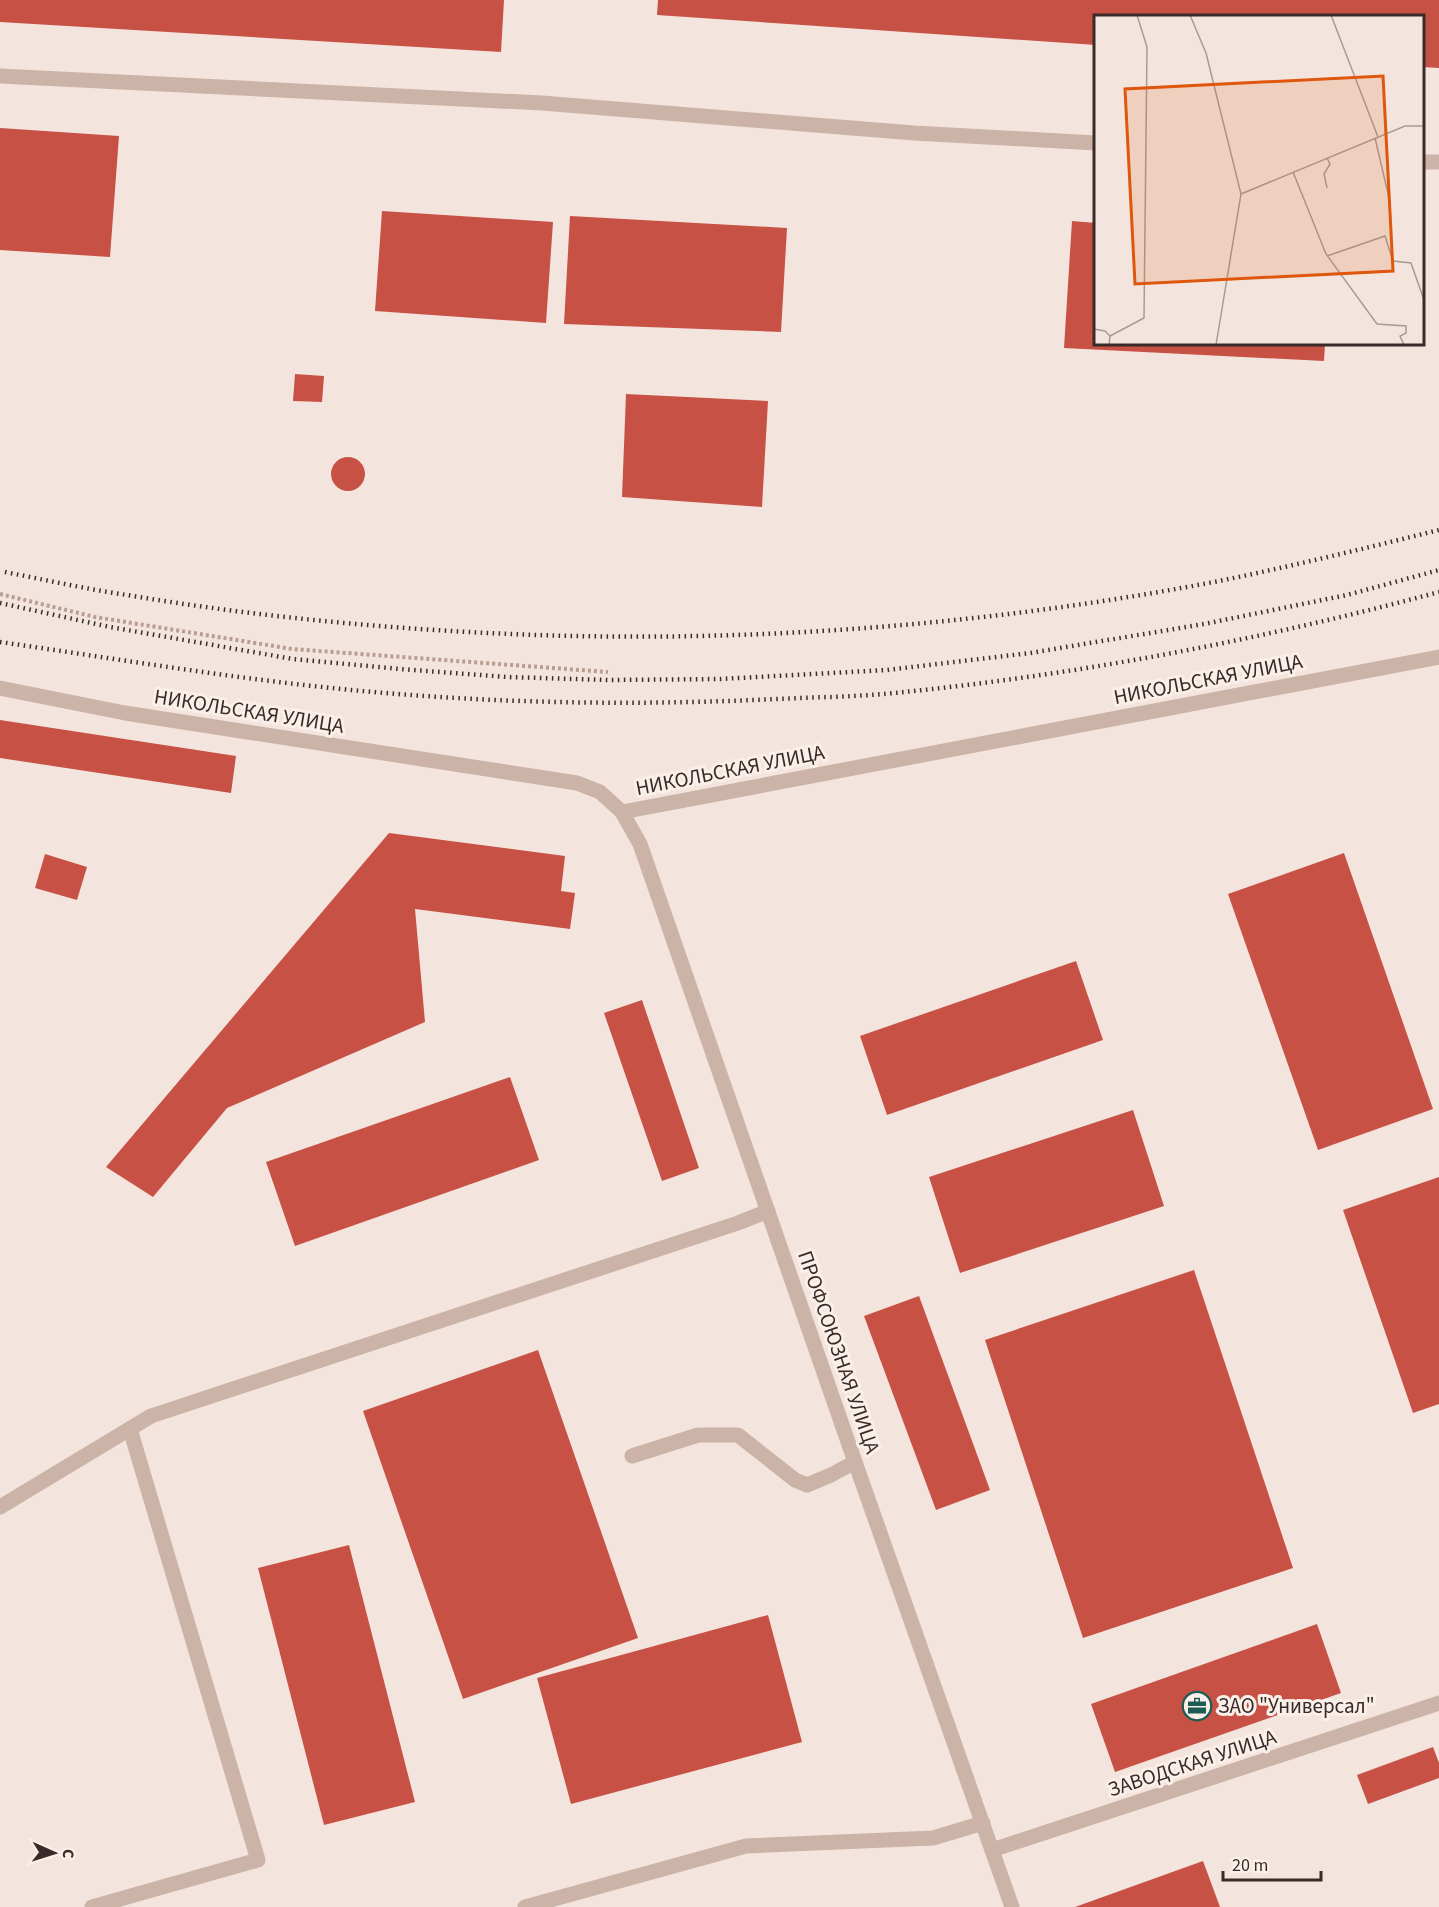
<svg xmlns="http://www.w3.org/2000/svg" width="1439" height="1907" viewBox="0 0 1439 1907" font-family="'Source Sans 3',sans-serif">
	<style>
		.building { fill: #c85145 }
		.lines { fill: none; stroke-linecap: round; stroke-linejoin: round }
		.path { stroke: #b79d92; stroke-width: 4; stroke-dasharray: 3 3; stroke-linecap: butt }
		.minor { stroke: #cbb3a8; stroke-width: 15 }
		.rail { stroke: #382b29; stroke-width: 4.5; stroke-dasharray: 1.5 4.5; stroke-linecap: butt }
		.labels { text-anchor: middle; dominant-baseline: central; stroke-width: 6; stroke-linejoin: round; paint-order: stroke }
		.street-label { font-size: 21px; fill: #382b29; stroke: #faf0e9 }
		.poi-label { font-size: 21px; fill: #382b29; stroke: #faf0e9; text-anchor: start }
		.inset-road { fill: none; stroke: #a89b95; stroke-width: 1.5 }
		.view { fill: #df570d; fill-opacity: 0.15; stroke: #df570d; stroke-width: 3 }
		.inset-edge { fill: none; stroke: #382b29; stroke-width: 3 }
	</style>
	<rect width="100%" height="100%" fill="#f3e5dd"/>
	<g class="building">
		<path d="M0 0H504L501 52 0 22Z"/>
		<path d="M658 0H1439V68L1422 67V16H1096V45L657 15Z"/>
		<path d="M0 128 119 136 110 257 0 250Z"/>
		<path d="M382 211 553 222 546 323 375 311Z"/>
		<path d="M570 216 787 228 781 332 564 324Z"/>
		<path d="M1072 221 1096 223V344H1325L1324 361 1064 348Z"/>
		<path d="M295 374 324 376 322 402 293 401Z"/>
		<path d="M626 394 768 401 762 507 622 497Z"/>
		<circle cx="348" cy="474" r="17"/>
		<path d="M0 720 236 756 231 793 0 758Z"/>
		<path d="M389 833 565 856 561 891 575 893 570 929 415 909 425 1022 227 1108 153 1197 106 1167Z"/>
		<path d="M1344 853 1433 1109 1318 1150 1228 894Z"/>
		<path d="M45 854 87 867 77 900 35 888Z"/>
		<path d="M1076 961 1103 1040 887 1115 860 1036Z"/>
		<path d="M642 1000 699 1168 662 1181 604 1013Z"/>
		<path d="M510 1077 539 1160 295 1246 266 1162Z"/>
		<path d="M1133 1110 1164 1206 960 1273 929 1177Z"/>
		<path d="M1439 1177V1404L1413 1413 1343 1210Z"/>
		<path d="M1194 1270 1293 1568 1083 1638 985 1340Z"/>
		<path d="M919 1296 990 1490 936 1510 864 1316Z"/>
		<path d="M538 1350 638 1638 463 1699 363 1411Z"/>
		<path d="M349 1545 415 1802 324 1825 258 1568Z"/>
		<path d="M768 1615 802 1742 571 1804 537 1678Z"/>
		<path d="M1317 1624 1341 1693 1115 1772 1091 1704Z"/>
		<path d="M1433 1747 1439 1763V1778L1368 1804 1357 1775Z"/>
		<path d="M1203 1861 1220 1907H1075Z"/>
	</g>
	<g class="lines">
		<path class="path" d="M0 594 95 617 292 649 608 672"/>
		<g class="minor">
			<path d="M0 76 542 103 914 133 1096 143"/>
			<path d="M1422 162H1439"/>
			<path d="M0 688 125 713 577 783 600 792 622 812 640 844 855 1462 1012 1907"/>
			<path d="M622 812 1439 657"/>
			<path d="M632 1456 698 1435H738L795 1480 807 1485 831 1475 855 1462"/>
			<path d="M0 1507 151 1416 738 1223 768 1211"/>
			<path d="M992 1850 1439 1703"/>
			<path d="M92 1907 258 1860 130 1429"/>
			<path d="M525 1907 746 1846 933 1838 983 1823"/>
		</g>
		<g class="rail">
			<path d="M5 572C46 580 86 589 127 595 246 615 367 627 488 633 732 645 980 627 1219 581 1293 566 1366 548 1439 530"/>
			<path d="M0 603 110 627 293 659 400 669 507 677 608 680 720 679 887 670 1030 653 1204 624 1347 595 1439 570"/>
			<path d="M0 642C132 661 265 684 398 694 524 704 651 705 777 699 816 697 855 697 894 693 1078 675 1260 640 1439 592"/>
		</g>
	</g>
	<defs>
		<g id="office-ring" transform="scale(1.5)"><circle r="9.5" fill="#faf0e9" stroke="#1d5b55" stroke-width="1.5"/><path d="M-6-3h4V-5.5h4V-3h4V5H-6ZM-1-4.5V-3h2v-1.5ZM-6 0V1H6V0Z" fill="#1d5b55"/></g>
	</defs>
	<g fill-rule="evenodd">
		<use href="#office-ring" x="1197" y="1706"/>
	</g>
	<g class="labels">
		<g class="street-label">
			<text transform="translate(1208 679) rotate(-11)">НИКОЛЬСКАЯ УЛИЦА</text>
			<text transform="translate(249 711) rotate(9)">НИКОЛЬСКАЯ УЛИЦА</text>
			<text transform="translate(730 770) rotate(-11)">НИКОЛЬСКАЯ УЛИЦА</text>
			<text transform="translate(839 1352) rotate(71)">ПРОФСОЮЗНАЯ УЛИЦА</text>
			<text transform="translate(1192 1763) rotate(-18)">ЗАВОДСКАЯ УЛИЦА</text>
		</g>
		<g class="poi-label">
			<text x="1218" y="1706">ЗАО "Универсал"</text>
		</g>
	</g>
	<g transform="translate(1094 15)">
		<rect width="330" height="330" fill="#f3e5dd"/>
		<path class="inset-road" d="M96 0 112 38 147 179 122 330M237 0 284 122M281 123 296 187M233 143 236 149 230 159 233 173M199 157 232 239 283 309 312 311V318L306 321 310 330M147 179 311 111H330M233 241 291 221 299 246 317 248 330 285M0 314 11 316 16 321 15 330M16 321 50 303 53 32 43 0"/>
		<path class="view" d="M289 61 299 256 41 269 31 74Z"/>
		<rect width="330" height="330" class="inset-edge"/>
	</g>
	<g transform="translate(54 1853) rotate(93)" stroke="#faf0e9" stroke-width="4.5" paint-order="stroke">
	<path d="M0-4.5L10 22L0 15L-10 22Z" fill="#382b29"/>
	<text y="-9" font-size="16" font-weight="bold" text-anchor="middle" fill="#382b29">С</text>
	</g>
	<path d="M1223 1871v9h98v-9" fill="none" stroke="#382b29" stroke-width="3"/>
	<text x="1232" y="1871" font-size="18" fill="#382b29" stroke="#faf0e9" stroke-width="4.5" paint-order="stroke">20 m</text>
</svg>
